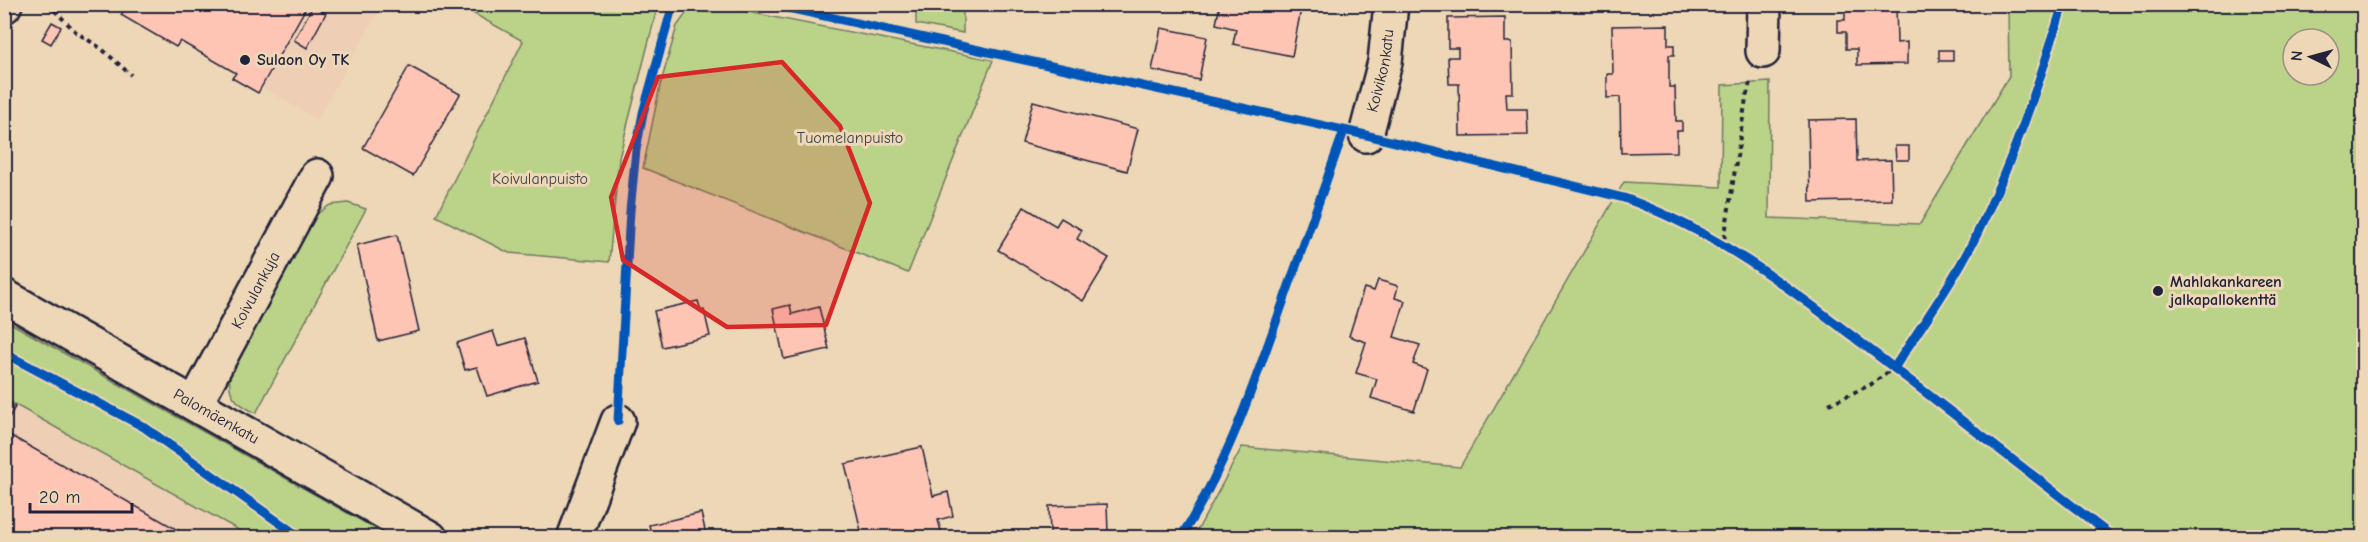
<svg xmlns="http://www.w3.org/2000/svg" width="2368" height="542" viewBox="0 0 2368 542" font-family="'Comic Neue',sans-serif">
	<style>
		.built { fill: #eeceb4 }
		.green { fill: #bbd289; stroke: #6e7a62; stroke-width: 1.5; fill-rule: evenodd }
		.building { fill: #fec5b5; stroke: #22223b; stroke-width: 1.5 }
		.lines { fill: none; stroke-linecap: round; stroke-linejoin: round }
		.street-casing { stroke: #22223b; stroke-width: 38 }
		.secondary-casing { stroke: #22223b; stroke-width: 38 }
		.path { stroke: #22223b; stroke-width: 4; stroke-dasharray: 4.5 4.5; stroke-linecap: butt }
		.street { stroke: #edd7b6; stroke-width: 33 }
		.secondary { stroke: #edd7b6; stroke-width: 33 }
		.cycleway-casing { stroke: #edd7b6; stroke-width: 13 }
		.cycleway { stroke: #0057b8; stroke-width: 9 }
		.marked { fill: #d62828; fill-opacity: 0.2; stroke: #d62828; stroke-width: 4.5; stroke-linejoin: round }
		.poi-dot { fill: #22223b; stroke: #edd7b6; stroke-width: 2 }
		.labels { text-anchor: middle; dominant-baseline: central; stroke-width: 6; stroke-linejoin: round; paint-order: stroke }
		.poi-label { font-size: 16px; font-weight: bold; fill: #22223b; stroke: #edd7b6; text-anchor: start }
		.street-label { font-size: 16px; fill: #22223b; stroke: #edd7b6 }
		.park-label { font-size: 16px; fill: #41454b; stroke: #edd7b6 }
	</style>
	<rect width="100%" height="100%" fill="#edd7b6"/>
	<filter id="ink" filterUnits="userSpaceOnUse"><feTurbulence type="fractalNoise" baseFrequency=".0167" numOctaves="2"/><feDisplacementMap in="SourceGraphic" scale="12" xChannelSelector="R" yChannelSelector="G"/><feConvolveMatrix kernelMatrix="1 2 1 2 8 2 1 2 1" color-interpolation-filters="sRGB"/></filter>
	<g filter="url(#ink)">
		<g class="built">
			<path d="M308 5H382L317 119 262 87Z"/>
			<path d="M5 366 285 537H5Z"/>
		</g>
		<g class="green">
			<path d="M698 4 712 5 993 60 908 273 643 168 660 86 677 26 690 8Z"/>
			<path d="M458 5H658L619 158 609 262 509 253 436 216 523 41Z"/>
			<path d="M916 5H963V33L916 24Z"/>
			<path d="M2008 5H2363V537H1194L1242 447 1460 467 1624 182 1721 187 1722 85 1770 82 1769 218 1920 224 2009 76ZM2293 39H2329V75H2293Z"/>
			<path d="M348 203 366 209 256 413C226 398 227 390 233 357L311 218 330 205Z"/>
			<path d="M5 320 390 537H251L5 399Z"/>
		</g>
		<g class="building">
			<path d="M127 4H308L258 93 232 78 236 73 180 41 176 47 121 15Z"/>
			<path d="M1220 4H1302L1292 56 1233 44 1236 29 1216 24Z"/>
			<path d="M1845 4H1896L1897 43 1907 42V64L1857 65V49H1846V32H1838V20H1845Z"/>
			<path d="M313 6 326 13 307 48 294 40Z"/>
			<path d="M1505 17V42H1512L1513 93H1506L1507 109H1527L1528 135 1460 136 1459 84H1449L1448 57H1458V48H1448V18Z"/>
			<path d="M52 22 61 27 51 44 42 39Z"/>
			<path d="M1668 25V45H1674V55H1669V87H1675L1676 121H1682V131H1677V152L1621 153 1620 97 1607 98V74H1613L1612 26Z"/>
			<path d="M1161 28 1207 37 1199 80 1152 70Z"/>
			<rect x="1939" y="50" width="14" height="11"/>
			<path d="M409 66 460 94 413 176 363 148Z"/>
			<path d="M1033 101 1138 129 1127 171 1022 143Z"/>
			<path d="M1856 119 1857 161 1891 160 1892 200 1810 202 1808 120Z"/>
			<path d="M1895 146H1909V160H1896Z"/>
			<path d="M1024 207 1056 226 1061 218 1082 230 1077 239 1109 258 1083 301 998 250Z"/>
			<path d="M397 235 419 331 378 341 357 245Z"/>
			<path d="M1378 280 1398 286 1395 298 1405 301 1394 337 1420 345 1413 364 1427 369 1414 411 1371 398 1377 379 1356 373 1366 342 1349 336 1364 288 1374 291Z"/>
			<path d="M698 301 701 311 704 310 710 336 662 347 654 311Z"/>
			<path d="M790 305 792 314 819 307 829 349 784 359 773 309Z"/>
			<path d="M493 331 498 346 525 338 538 381 487 396 477 367 465 370 457 343Z"/>
			<path d="M4 401 15 407 4 426Z"/>
			<path d="M4 432 192 538H4Z"/>
			<path d="M922 447 933 496 948 492 953 516 938 520 943 538H851L862 535 845 464Z"/>
			<path d="M1107 504 1108 534 1050 535 1049 506Z"/>
			<path d="M701 513 707 538H652L649 525Z"/>
		</g>
		<g class="lines">
			<g class="street-casing">
				<g id="street">
					<path d="M1763 51 1764 4"/>
					<path id="s1" d="M1366 135 1385 62 1391 4"/>
					<path id="s2" d="M4 296 430 538"/>
					<path id="s3" d="M195 404 317 176"/>
					<path d="M574 538 618 421"/>
				</g>
			</g>
			<g class="secondary-casing">
				<path id="secondary" d="M4 6 5 4"/>
			</g>
			<g class="path">
				<path d="M48 4 76 32 102 49 131 75"/>
				<path d="M1723 247 1746 98 1750 82"/>
				<path d="M1829 404 1870 385 1894 368"/>
			</g>
			<use href="#street" class="street"/>
			<use href="#secondary" class="secondary"/>
			<g class="cycleway-casing">
				<g id="cycleway">
					<path d="M770 4 1366 135 1624 198C1723 233 1808 302 1890 365 1965 423 2040 480 2114 538"/>
					<path d="M4 353 144 427 301 538"/>
					<path d="M1894 368C1922 325 1953 282 1976 236 2013 161 2039 84 2063 4"/>
					<path d="M618 421 630 211 636 150 643 113 673 4"/>
					<path d="M1180 538C1223 473 1249 398 1275 325 1298 260 1321 196 1344 131"/>
				</g>
			</g>
			<use href="#cycleway" class="cycleway"/>
		</g>
	</g>
	<path class="marked" d="M782 62 840 126 870 203 826 325 727 327 623 260 611 197 658 77Z"/>
	<g class="poi-dot">
		<circle cx="245" cy="60" r="6"/>
		<circle cx="2158" cy="291" r="6"/>
	</g>
	<g class="labels">
		<g class="poi-label">
			<text x="257" y="60">Sulaon Oy TK</text>
			<text x="2170" y="282">Mahlakankareen<tspan x="2170" dy="18">jalkapallokenttä</tspan></text>
		</g>
		<g class="street-label">
			<text stroke="none"><textPath href="#s1" startOffset="66">Koivikonkatu</textPath></text>
			<text stroke="none"><textPath href="#s3" startOffset="129">Koivulankuja</textPath></text>
			<text stroke="none"><textPath href="#s2" startOffset="244">Palomäenkatu</textPath></text>
		</g>
		<g class="park-label">
			<text x="850" y="138">Tuomelanpuisto</text>
			<text x="540" y="179">Koivulanpuisto</text>
		</g>
	</g>
	<rect width="2368" height="542" fill="none" stroke="#edd7b6" stroke-width="24"/>
	<rect x="12" y="12" width="2344" height="518" fill="none" stroke="#22223b" stroke-width="2" filter="url(#ink)"/>
	<g transform="translate(2311 57) rotate(275)"><circle r="28" fill="#edd7b6" stroke="#9c8f85" stroke-width="1.5"/>
	<path d="M0-4.5L10 22L0 15L-10 22Z" fill="#22223b"/>
	<text y="-9" font-size="16" font-weight="bold" text-anchor="middle" fill="#22223b">N</text>
	</g>
	<path d="M30 503v9h102v-9" fill="none" stroke="#22223b" stroke-width="3"/>
	<text x="39" y="503" font-size="18" fill="#22223b" stroke="#edd7b6" stroke-width="4.5" paint-order="stroke">20 m</text>
</svg>
